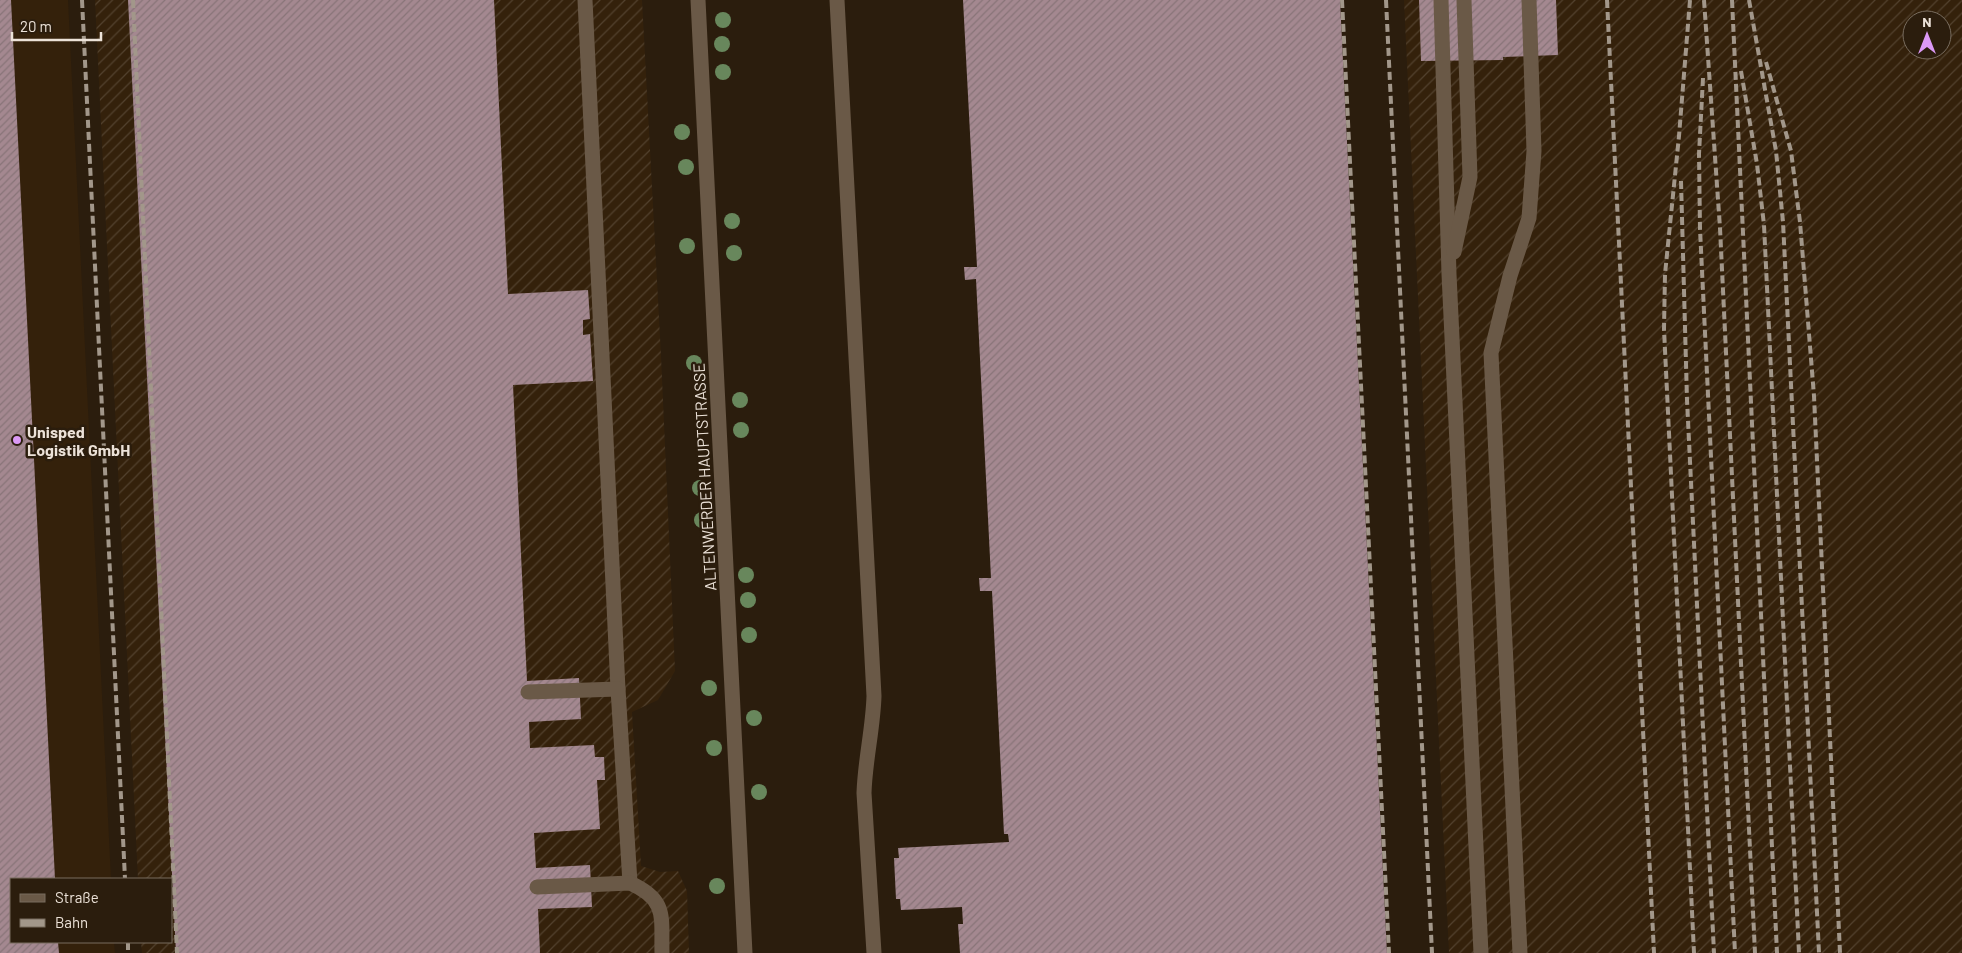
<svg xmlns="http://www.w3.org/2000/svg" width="1962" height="953" viewBox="0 0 1962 953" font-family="Barlow,sans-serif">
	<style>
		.built { fill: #34210b }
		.industrial { fill: url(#industrial-furrows); fill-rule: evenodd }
		.building { fill: url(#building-hatch) }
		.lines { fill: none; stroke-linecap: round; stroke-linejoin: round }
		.minor { stroke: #6a5947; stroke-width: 15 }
		.rail { stroke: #a2978a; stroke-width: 4; stroke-dasharray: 8 4; stroke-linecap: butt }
		.tree { fill: #68875c }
		.poi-dot { fill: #db99f5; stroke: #2b1d0d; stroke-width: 2 }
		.labels { text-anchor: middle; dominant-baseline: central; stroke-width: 5; stroke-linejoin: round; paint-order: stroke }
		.poi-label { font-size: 16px; font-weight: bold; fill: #ece2d8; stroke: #2b1d0d; text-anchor: start }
		.street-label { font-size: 16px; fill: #ece2d8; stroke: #2b1d0d }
	</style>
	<defs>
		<pattern id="industrial-furrows" width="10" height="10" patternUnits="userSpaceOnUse" patternTransform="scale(1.25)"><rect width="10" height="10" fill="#34210b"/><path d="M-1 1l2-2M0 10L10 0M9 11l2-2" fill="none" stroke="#52412e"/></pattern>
		<pattern id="building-hatch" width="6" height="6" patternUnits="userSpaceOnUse" patternTransform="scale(1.25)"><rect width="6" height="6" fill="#a48890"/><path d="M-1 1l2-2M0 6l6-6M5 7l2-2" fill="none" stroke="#887478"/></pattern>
	</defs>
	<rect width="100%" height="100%" fill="#2b1d0d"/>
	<path class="built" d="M0 0H68L111 879H11V942H114L115 953H0Z"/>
	<g class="industrial">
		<path d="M95 0H642L661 356 675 671 658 700 632 712 641 866 660 872 678 871 687 891 689 953H142L141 942H171V879H138Z"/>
		<path d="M1404 0H1962V953H1449ZM1912 20H1942V50H1912Z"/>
	</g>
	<g class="building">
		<path d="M0 0H11L55 879H11V942H58L59 953H0Z"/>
		<path d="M128 0H494L508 294 588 290 590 319 583 320V335L590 334 593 381 513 385 527 681 579 678 581 719 529 722 530 748 594 745 595 757H604L605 780H597L600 829 534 833 536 868 590 865 592 907 538 909 540 953H176Z"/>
		<path d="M963 0H1340L1387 953H960L958 924H963L962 907 901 910 900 899H896L894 858H899L898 848 1009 842 1008 834H1004L992 591H980L979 578H991L976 279 965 280 964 267H977Z"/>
		<path d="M1419 0H1556L1558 55 1503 57V60L1421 61Z"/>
	</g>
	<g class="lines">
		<g class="minor">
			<path d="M585 0 618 689"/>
			<path d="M698 0 745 953"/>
			<path d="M837 0 874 696C873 729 865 760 864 793L874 953"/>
			<path d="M1441 0 1449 274 1481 953"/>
			<path d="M1454 252 1470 177 1464 0"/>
			<path d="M528 692 618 689 630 883"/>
			<path d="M537 887 630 883C668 900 661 917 662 953"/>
			<path d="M1520 953 1491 353 1510 276 1529 218 1534 151 1529 0"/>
		</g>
		<g class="rail">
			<path d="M82 0 125 879"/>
			<path d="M133 0 177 953"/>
			<path d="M1342 0 1389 953"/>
			<path d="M1386 0 1432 953"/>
			<path d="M1607 0 1654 953"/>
			<path d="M1690 0 1679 136 1665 274 1664 329 1694 953"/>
			<path d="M1704 0 1720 228 1755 953"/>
			<path d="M1732 0 1777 953"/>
			<path d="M1749 0 1776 151 1783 222 1819 953"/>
			<path d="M1766 62 1791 151 1800 222 1814 396 1840 953"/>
			<path d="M1741 71 1757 164 1764 225 1799 953"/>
			<path d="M1703 78 1699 154 1700 229 1735 953"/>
			<path d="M1681 181 1687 400 1714 953"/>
			<path d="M128 942V953"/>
		</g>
	</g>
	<g class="tree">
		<circle cx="723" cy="20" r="8"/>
		<circle cx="722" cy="44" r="8"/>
		<circle cx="723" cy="72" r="8"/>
		<circle cx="682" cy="132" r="8"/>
		<circle cx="686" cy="167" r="8"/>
		<circle cx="732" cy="221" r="8"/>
		<circle cx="687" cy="246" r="8"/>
		<circle cx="734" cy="253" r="8"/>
		<circle cx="694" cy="363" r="8"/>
		<circle cx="740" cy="400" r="8"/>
		<circle cx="741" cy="430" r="8"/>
		<circle cx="700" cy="488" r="8"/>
		<circle cx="702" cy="520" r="8"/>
		<circle cx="746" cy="575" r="8"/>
		<circle cx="748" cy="600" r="8"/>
		<circle cx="749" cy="635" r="8"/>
		<circle cx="709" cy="688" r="8"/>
		<circle cx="754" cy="718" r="8"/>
		<circle cx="714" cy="748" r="8"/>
		<circle cx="759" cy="792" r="8"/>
		<circle cx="717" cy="886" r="8"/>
	</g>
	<circle class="poi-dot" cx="17" cy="440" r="5"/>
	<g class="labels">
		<g class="poi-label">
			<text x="27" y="431">Unisped<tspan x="27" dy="18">Logistik GmbH</tspan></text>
		</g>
		<g class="street-label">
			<text transform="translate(704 477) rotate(-93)">ALTENWERDER HAUPTSTRASSE</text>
		</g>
	</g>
	<rect x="10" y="878" width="162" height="65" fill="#2b1d0d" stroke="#786c5e"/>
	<rect x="20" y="894" width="25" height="8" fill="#6a5947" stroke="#786c5e"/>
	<text x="55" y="903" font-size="15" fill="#ece2d8">Straße</text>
	<rect x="20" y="919" width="25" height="8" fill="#a2978a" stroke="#786c5e"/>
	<text x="55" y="928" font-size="15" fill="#ece2d8">Bahn</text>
	<g transform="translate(1927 35)"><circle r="24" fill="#2b1d0d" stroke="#786c5e"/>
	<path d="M0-4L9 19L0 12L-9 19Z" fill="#db99f5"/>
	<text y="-8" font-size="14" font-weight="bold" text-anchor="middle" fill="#ece2d8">N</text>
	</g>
	<path d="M12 32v8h89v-8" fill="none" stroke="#ece2d8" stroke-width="2.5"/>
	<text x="20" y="32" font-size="15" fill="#ece2d8" stroke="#2b1d0d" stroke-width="4" paint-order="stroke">20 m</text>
</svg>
